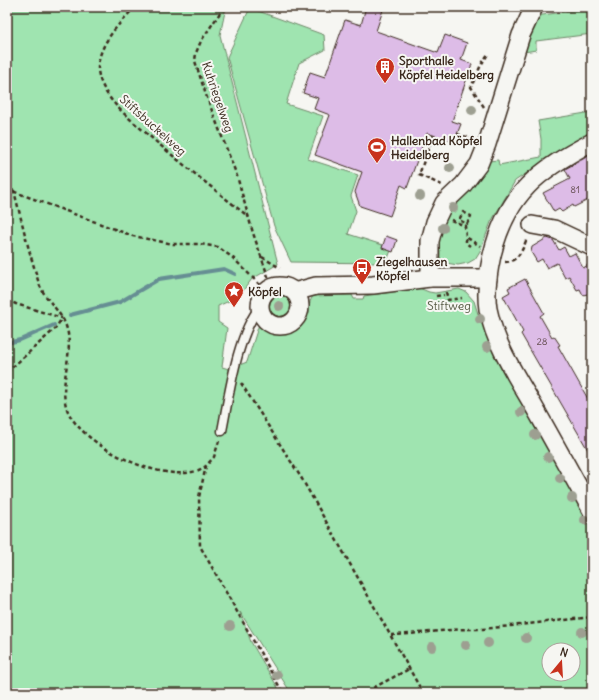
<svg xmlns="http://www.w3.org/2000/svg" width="599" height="700" viewBox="0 0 599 700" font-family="Delius,sans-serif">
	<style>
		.green { fill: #9fe4b0; stroke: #6d8767; fill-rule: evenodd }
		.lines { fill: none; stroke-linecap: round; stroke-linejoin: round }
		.stream { stroke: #668e93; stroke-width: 4 }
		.building { fill: #ddbce7; stroke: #3b2a1e }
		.service-casing { stroke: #3b2a1e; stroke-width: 11 }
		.minor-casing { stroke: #3b2a1e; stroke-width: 20 }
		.path { stroke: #3b2a1e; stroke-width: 2.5; stroke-dasharray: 4 3; stroke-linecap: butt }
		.service { stroke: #f6f6f2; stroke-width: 8 }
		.minor { stroke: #f6f6f2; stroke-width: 17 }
		.tree { fill: #9d9f91 }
		.labels { text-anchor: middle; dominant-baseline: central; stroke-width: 4; stroke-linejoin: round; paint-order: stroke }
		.number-label { font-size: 10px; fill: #644e50 }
		.poi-label { font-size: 12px; font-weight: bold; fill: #3b2a1e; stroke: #f6f6f2; text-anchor: start }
		.street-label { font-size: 12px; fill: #3b2a1e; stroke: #f6f6f2 }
		.park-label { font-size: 12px; fill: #545842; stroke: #f6f6f2 }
	</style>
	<rect width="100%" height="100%" fill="#f6f6f2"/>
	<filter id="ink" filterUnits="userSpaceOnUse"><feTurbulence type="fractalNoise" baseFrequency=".025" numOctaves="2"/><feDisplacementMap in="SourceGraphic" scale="8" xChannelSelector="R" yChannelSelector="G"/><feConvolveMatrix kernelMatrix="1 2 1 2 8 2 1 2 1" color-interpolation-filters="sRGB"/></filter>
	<g filter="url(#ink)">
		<g class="green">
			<path d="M7 7H226L220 35 278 264 252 279 238 297 218 306V322L227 328 222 367 229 369 247 362 259 324C271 339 295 337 305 319 309 311 308 303 313 296L352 295 354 299H363L364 296 419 288 429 292 435 293 459 289 466 292 474 301 478 314 483 313 493 352 501 368 592 526V693H291L240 612 251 642 281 693H7ZM549 650H573V674H549Z"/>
			<path d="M250 8 324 35 325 50 299 63 286 104 323 116 308 159 358 175 351 196 356 211 348 234 392 248 386 263 291 262 274 226 227 57Z"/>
			<path d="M592 8V34L536 41V50L524 52 535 16Z"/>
			<path d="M592 112V133L550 157 515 181 491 222 480 251 475 259 468 263 458 265 446 263 440 258V250H436L442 219 488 161 498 160 499 165 541 157V139L538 121Z"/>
			<circle cx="280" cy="306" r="11"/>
		</g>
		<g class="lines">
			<g class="stream">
				<path d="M70 315 120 302 159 279 224 269 235 274"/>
				<path d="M7 343 20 340 54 325"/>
			</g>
		</g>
		<g class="building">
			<path d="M366 7 383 10 376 31 438 53 445 35 467 43 461 60 472 64 452 121 461 124 454 142 427 133 407 188 401 185 390 216 360 206 355 192 362 172 315 155 330 115 314 109 318 98 303 93 310 72 325 77 345 20 361 25Z"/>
			<path d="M592 154V198L574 207 573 205 562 212 559 209 554 212 543 193 570 179 565 169Z"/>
			<path d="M386 236 397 240 393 252 382 248Z"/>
			<path d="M547 238 553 240 559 250 564 247 569 256 575 253 583 268 592 263V293L583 295 580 289 577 290 569 276 565 278 557 263 547 268 542 259 537 262 531 252 532 247Z"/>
			<path d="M525 279 544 313 540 316 552 337 554 336 560 345 558 346 592 406V457L521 334 523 332 503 296 510 292 508 288Z"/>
		</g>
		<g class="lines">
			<g class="service-casing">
				<path id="service" d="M222 431C229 396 237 334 260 307"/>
			</g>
			<g class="minor-casing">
				<g id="minor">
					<path d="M592 142C539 170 507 193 492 255 488 273 485 291 488 309 495 344 515 374 533 405 553 440 572 475 592 511"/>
					<path d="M532 225 554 229 592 247"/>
					<path d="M430 278V241L435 222 444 203 463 185 479 164 487 144 521 35 534 7"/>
					<circle cx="280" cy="306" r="20"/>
					<path d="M294 292 316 286 373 285 430 278H488"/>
				</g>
			</g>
			<g class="path">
				<path d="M135 7C119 24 99 43 98 68 98 80 106 94 114 103 126 117 141 128 154 140 185 166 217 192 249 217"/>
				<path d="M224 7 201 41 196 53 195 61 206 95 237 176 253 233 272 288"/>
				<path d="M468 76 474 78"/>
				<path d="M484 107 471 87 481 65 488 54"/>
				<path d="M457 134 473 139"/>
				<path d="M433 135 419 175 442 185"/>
				<path d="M7 186 14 191C21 218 27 245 35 270 37 277 39 285 42 290 49 303 61 312 66 326 75 352 59 380 66 406 77 446 173 491 206 466"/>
				<path d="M7 189 133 236 173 244H200L218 247 233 258 267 292"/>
				<path d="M463 212 471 216 467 224 459 220Z"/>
				<path d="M451 220 465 226 466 237 480 246"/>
				<path d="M466 238V243L470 246"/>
				<path d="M262 257 280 268"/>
				<path d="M505 262C518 262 523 249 527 238"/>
				<path d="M446 292 448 300 462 298"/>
				<path d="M436 296 444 295"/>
				<path d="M7 300 16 304 62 318"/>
				<path d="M7 372 55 329 62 318"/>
				<path d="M241 383 302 479 423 693"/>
				<path d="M219 441 214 457 206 466 199 497 200 546 283 693"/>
				<path d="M391 635C422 634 453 628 483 629L592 617"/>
				<path d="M369 693 371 689 409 669"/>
			</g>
			<use href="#service" class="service"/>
			<use href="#minor" class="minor"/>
		</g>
		<g class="tree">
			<circle cx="472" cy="110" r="5"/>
			<circle cx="450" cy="168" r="5"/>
			<circle cx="420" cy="196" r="5"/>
			<circle cx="453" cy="208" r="5"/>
			<circle cx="443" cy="228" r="5"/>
			<circle cx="279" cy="306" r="5"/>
			<circle cx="480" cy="319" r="5"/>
			<circle cx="487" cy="347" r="5"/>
			<circle cx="521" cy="412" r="5"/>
			<circle cx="535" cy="435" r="5"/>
			<circle cx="548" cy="457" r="5"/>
			<circle cx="560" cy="478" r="5"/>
			<circle cx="572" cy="498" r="5"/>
			<circle cx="585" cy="520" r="5"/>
			<circle cx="230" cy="626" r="5"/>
			<circle cx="582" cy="632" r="5"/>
			<circle cx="526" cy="638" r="5"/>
			<circle cx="488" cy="643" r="5"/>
			<circle cx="466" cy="645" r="5"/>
			<circle cx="432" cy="647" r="5"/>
			<circle cx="277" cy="675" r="5"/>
		</g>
	</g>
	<defs>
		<g id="building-pin" transform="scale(1)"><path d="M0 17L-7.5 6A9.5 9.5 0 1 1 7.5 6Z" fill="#c8321e" stroke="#f6f6f2"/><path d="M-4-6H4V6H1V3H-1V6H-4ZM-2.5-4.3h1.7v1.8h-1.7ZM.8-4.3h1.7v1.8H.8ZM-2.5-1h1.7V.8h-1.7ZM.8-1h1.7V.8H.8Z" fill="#fff"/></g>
		<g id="stadium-pin" transform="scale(1)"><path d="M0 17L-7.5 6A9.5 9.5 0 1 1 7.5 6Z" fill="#c8321e" stroke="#f6f6f2"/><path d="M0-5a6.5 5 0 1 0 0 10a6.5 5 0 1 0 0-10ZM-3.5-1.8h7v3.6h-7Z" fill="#fff"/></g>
		<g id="bus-pin" transform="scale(1)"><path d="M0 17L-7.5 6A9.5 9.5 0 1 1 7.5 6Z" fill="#c8321e" stroke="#f6f6f2"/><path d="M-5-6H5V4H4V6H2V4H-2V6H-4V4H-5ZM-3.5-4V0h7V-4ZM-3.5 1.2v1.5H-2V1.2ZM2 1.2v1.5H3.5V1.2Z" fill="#fff"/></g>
		<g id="sight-pin" transform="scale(1)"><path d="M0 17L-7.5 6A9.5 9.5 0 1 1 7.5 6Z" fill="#c8321e" stroke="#f6f6f2"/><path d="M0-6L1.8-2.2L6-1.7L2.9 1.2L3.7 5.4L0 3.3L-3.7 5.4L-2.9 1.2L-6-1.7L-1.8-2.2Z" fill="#fff"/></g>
	</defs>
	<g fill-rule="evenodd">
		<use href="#building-pin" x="385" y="67"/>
		<use href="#stadium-pin" x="377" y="147"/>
		<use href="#bus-pin" x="362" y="268"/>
		<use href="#sight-pin" x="234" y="291"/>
	</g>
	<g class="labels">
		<g class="number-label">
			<text x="575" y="189">81</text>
			<text x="542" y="341">28</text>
		</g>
		<g class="poi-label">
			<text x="399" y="60">Sporthalle<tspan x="399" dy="14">Köpfel Heidelberg</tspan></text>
			<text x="391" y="140">Hallenbad Köpfel<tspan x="391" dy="14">Heidelberg</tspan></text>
			<text x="376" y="261">Ziegelhausen<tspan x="376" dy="14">Köpfel</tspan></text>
			<text x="248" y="291">Köpfel</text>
		</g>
		<g class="street-label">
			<text transform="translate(218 97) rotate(71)">Kuhriegelweg</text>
			<text transform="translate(153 125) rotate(42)">Stiftsbuckelweg</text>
		</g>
		<g class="park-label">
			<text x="449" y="305">Stiftweg</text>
		</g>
	</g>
	<rect width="599" height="700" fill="none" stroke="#f6f6f2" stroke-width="24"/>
	<rect x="12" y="12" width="575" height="676" fill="none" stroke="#3b2a1e" stroke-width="1.5" filter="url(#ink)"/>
	<g transform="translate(561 662) rotate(18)"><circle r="19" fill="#f6f6f2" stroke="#aba49d"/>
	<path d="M0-3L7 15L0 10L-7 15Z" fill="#c8321e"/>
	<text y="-6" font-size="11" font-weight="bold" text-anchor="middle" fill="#3b2a1e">N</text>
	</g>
</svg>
